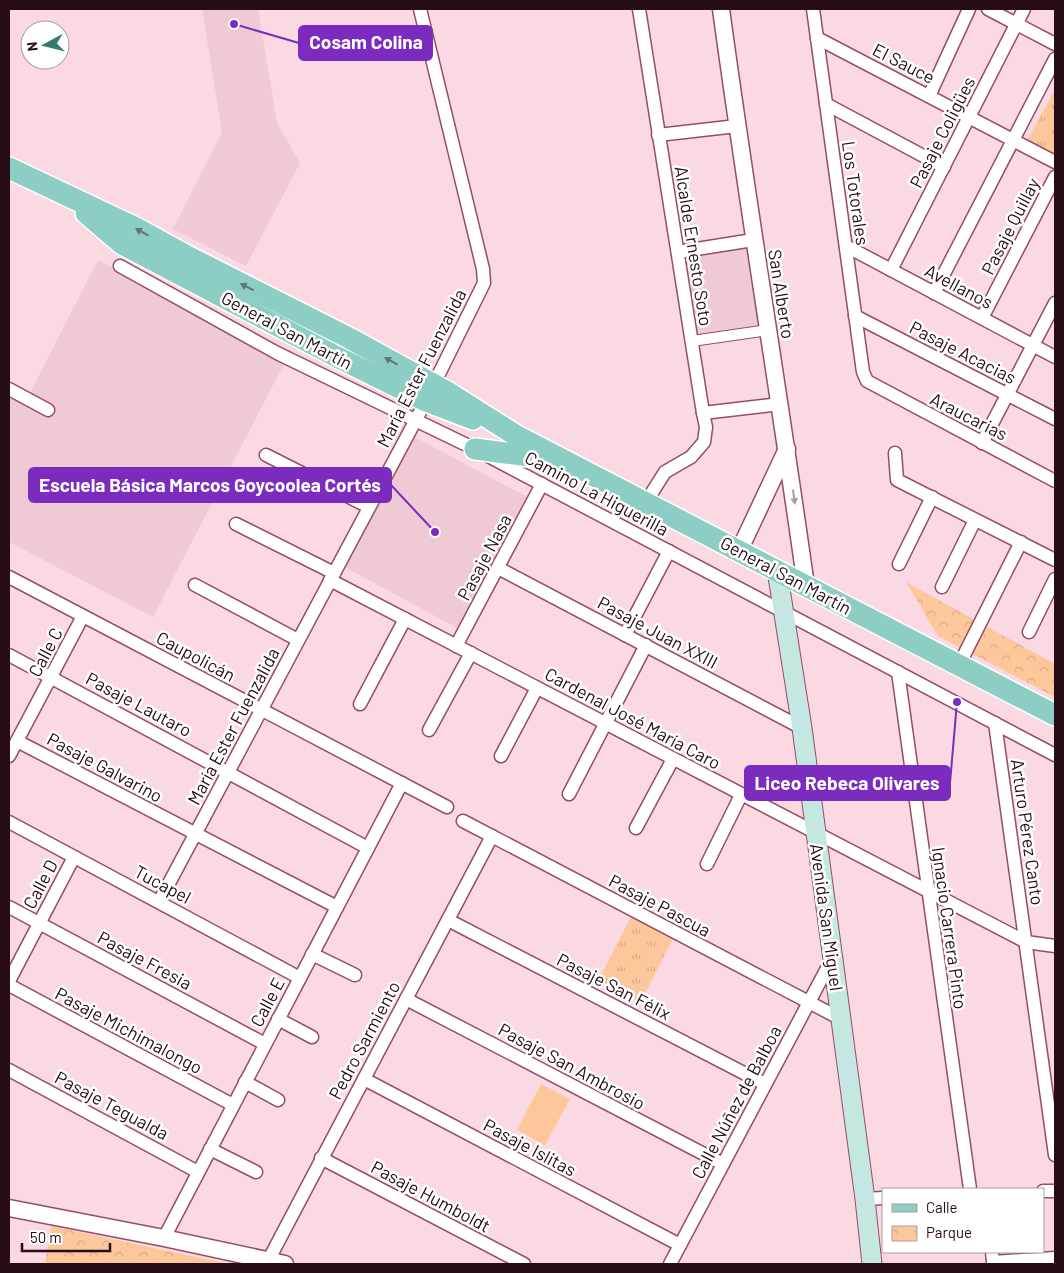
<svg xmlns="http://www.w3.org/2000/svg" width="1064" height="1273" viewBox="0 0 1064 1273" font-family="Barlow,sans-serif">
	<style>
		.built { fill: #efcad5 }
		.grass { fill: url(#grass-tufts) }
		.park { fill: url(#park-crowns) }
		.pitch { fill: #fdc79c }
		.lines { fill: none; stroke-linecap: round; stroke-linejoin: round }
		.pedestrian-casing { stroke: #954d66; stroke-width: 12 }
		.minor-casing { stroke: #954d66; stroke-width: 15 }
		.tertiary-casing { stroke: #954d66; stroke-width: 19 }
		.secondary-casing { stroke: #954d66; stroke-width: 21 }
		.primary-casing { stroke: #fff; stroke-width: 24 }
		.pedestrian { stroke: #fff; stroke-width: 10 }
		.minor { stroke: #fff; stroke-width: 12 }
		.tertiary { stroke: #fff; stroke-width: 16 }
		.secondary { stroke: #c5e7e1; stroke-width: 19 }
		.primary { stroke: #8ccec3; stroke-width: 21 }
		.oneway { fill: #5f7675 }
		.oneway2 { fill: #a99da1 }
		.labels { text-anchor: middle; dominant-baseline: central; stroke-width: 5; stroke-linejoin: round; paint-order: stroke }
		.street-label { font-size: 18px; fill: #270b15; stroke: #fff }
		.leader { fill: none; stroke: #7b2cbf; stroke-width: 2 }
		.callout-dot { fill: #7b2cbf; stroke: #fff; stroke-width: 2 }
		.callout { fill: #7b2cbf; stroke: #7b2cbf; stroke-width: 2 }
		.callout-label { font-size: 19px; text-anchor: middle; font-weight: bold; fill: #fff }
	</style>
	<defs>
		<pattern id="grass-tufts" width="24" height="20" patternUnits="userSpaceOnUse" patternTransform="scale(1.25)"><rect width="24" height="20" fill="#fdc79c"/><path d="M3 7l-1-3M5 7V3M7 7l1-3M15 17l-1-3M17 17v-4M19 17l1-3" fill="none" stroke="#d9aa86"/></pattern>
		<pattern id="park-crowns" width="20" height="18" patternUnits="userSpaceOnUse" patternTransform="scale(1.25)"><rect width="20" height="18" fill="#fdc79c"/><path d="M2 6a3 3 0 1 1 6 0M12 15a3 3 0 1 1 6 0" fill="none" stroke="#d9aa86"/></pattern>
	</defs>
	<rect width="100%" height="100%" fill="#fbd9e2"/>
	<g class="built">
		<path d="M202 9H258L277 123 300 163 246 266 173 229 222 132Z"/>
		<path d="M749 245 761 326 694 336 682 255Z"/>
		<path d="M98 260 287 358 153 617 9 542V384L28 397Z"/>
		<path d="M413 436 527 497 457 628 343 566Z"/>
	</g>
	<g class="grass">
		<path d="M1055 89V156L1027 141Z"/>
		<path d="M634 911 676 933 640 1003 598 981Z"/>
	</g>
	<g class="park">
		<path d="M906 582 1055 664V697L938 636Z"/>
		<path d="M51 1226 229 1264H45Z"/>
	</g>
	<path class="pitch" d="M541 1084 570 1099 545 1145 517 1130Z"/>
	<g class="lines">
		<g class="pedestrian-casing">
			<path id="pedestrian" d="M692 341 768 330"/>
		</g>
		<g class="minor-casing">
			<g id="minor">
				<path d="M420 9 483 269 484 283 431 390"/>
				<path d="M639 9 703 413 780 404"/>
				<path d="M813 9 863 372 867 381 1055 481"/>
				<path d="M988 9 1055 44"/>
				<path d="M817 38 1055 162"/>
				<path d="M929 96 969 9"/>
				<path d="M826 104 944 167"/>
				<path d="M658 135 737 126"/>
				<path d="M846 246 1055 357"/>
				<path d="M678 252 753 240"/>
				<path d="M120 266 277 353 475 449 1055 755"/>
				<path d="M891 270 1024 9"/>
				<path d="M934 293 1055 59"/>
				<path d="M855 316 1055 419"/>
				<path d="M982 318 1055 177"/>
				<path d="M9 389 48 410"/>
				<path d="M982 443 1055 303"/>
				<path d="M895 453 897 480 1055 560"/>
				<path d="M266 455 369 507"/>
				<path d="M646 502 665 472 691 457 704 442 706 427 703 413"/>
				<path d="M236 524 334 573"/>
				<path d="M899 564 932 497"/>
				<path d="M498 568 802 728"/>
				<path d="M9 577 447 807"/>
				<path d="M330 580 1026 942 1055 946"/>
				<path d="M195 585 298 640"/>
				<path d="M942 587 975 520"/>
				<path d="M1029 632 1055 579"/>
				<path d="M625 635 669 551"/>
				<path d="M456 646 542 484"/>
				<path d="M9 655 368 848"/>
				<path d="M959 665 1021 542"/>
				<path d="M898 672 970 1189"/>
				<path d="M360 704 405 619"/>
				<path d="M995 723 1055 1155"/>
				<path d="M429 730 471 653"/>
				<path d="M17 741 337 907"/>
				<path d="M9 756 83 616"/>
				<path d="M501 756 537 688"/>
				<path d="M569 794 646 645"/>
				<path d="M463 821 841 1019"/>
				<path d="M9 822 300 978"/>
				<path d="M636 828 673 759"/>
				<path d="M707 864 741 795"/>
				<path d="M159 902 420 412"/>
				<path d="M9 907 265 1044"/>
				<path d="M448 920 765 1084"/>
				<path d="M312 954 355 975"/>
				<path d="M9 981 74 857"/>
				<path d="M9 985 233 1105"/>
				<path d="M406 999 723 1164"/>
				<path d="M278 1019 312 1037"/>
				<path d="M9 1070 198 1172"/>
				<path d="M364 1079 680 1245"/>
				<path d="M245 1082 278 1100"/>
				<path d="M210 1149 256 1172"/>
				<path d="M321 1158 524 1264"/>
				<path d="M1043 1191H1055"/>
				<path d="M865 1199 883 1198"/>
				<path d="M164 1238 402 783"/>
				<path d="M992 1252 993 1262 1055 1258"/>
				<path d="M268 1261 492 836"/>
				<path d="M670 1264 833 957"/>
			</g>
		</g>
		<g class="tertiary-casing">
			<g id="tertiary">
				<path d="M721 9C747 201 779 393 806 586"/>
				<path d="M739 551 787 449"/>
				<path d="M9 1208 164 1238 285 1264"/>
			</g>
		</g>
		<g class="secondary-casing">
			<path id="secondary" d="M777 570 802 728 865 1199 872 1264"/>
		</g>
		<g class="primary-casing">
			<g id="primary">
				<path d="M9 168 136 228 185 255 349 338 449 393 517 436 1055 715"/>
				<path d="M86 213 122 244 339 358 426 401 473 419"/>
				<path d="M475 449 552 459"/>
			</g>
		</g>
		<use href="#pedestrian" class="pedestrian"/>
		<use href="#minor" class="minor"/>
		<use href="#tertiary" class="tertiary"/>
		<use href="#secondary" class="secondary"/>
		<use href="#primary" class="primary"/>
	</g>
	<defs><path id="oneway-solid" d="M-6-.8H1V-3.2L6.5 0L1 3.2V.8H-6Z" transform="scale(1.25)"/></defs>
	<g class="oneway">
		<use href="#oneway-solid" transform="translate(142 232) rotate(-151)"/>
		<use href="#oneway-solid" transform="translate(247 287) rotate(-153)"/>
		<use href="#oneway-solid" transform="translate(391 361) rotate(-151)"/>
	</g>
	<use class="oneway2" href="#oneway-solid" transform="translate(794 497) rotate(82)"/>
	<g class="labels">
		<g class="street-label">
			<text transform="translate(904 63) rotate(27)">El Sauce</text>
			<text transform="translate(942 132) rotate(-63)">Pasaje Coligües</text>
			<text transform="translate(856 193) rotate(82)">Los Totorales</text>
			<text transform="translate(1010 226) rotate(-63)">Pasaje Quillay</text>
			<text transform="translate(694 246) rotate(81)">Alcalde Ernesto Soto</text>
			<text transform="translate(959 286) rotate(28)">Avellanos</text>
			<text transform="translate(782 294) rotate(81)">San Alberto</text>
			<text transform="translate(287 330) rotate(28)">General San Martín</text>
			<text transform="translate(963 352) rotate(27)">Pasaje Acacias</text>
			<text transform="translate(421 368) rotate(-63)">María Ester Fuenzalida</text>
			<text transform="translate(969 416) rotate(27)">Araucarias</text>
			<text transform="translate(597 493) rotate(28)">Camino La Higuerilla</text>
			<text transform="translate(484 557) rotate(-62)">Pasaje Nasa</text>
			<text transform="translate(786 575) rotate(28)">General San Martín</text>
			<text transform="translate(658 632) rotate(28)">Pasaje Juan XXIII</text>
			<text transform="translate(45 652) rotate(-62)">Calle C</text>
			<text transform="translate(196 656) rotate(28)">Caupolicán</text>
			<text transform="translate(139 704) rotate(28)">Pasaje Lautaro</text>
			<text transform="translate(633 718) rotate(28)">Cardenal José María Caro</text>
			<text transform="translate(233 726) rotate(-62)">María Ester Fuenzalida</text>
			<text transform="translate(105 767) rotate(28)">Pasaje Galvarino</text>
			<text transform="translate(1028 832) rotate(82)">Arturo Pérez Canto</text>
			<text transform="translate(40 884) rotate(-62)">Calle D</text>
			<text transform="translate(163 884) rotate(28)">Tucapel</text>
			<text transform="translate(660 905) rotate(28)">Pasaje Pascua</text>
			<text transform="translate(827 917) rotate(82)">Avenida San Miguel</text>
			<text transform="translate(950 928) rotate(82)">Ignacio Carrera Pinto</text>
			<text transform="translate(145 960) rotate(28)">Pasaje Fresia</text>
			<text transform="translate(614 986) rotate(27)">Pasaje San Félix</text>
			<text transform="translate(267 1002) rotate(-62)">Calle E</text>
			<text transform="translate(129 1030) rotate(28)">Pasaje Michimalongo</text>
			<text transform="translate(364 1040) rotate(-62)">Pedro Sarmiento</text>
			<text transform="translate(572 1066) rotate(28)">Pasaje San Ambrosio</text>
			<text transform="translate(736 1102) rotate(-62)">Calle Núñez de Balboa</text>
			<text transform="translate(112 1105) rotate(28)">Pasaje Tegualda</text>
			<text transform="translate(530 1147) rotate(28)">Pasaje Islitas</text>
			<text transform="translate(431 1196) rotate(28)">Pasaje Humboldt</text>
		</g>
	</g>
	<path class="leader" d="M234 24L299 43M435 532L391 485M957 702L950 783"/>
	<g class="callout-dot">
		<circle cx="234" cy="24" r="5"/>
		<circle cx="435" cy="532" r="5"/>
		<circle cx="957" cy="702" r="5"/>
	</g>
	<g class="callout">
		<rect x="299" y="26" width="133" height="34" rx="5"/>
		<rect x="29" y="468" width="362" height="34" rx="5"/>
		<rect x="745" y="766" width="205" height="34" rx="5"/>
	</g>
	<g class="callout-label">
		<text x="366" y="49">Cosam Colina</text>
		<text x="210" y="492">Escuela Básica Marcos Goycoolea Cortés</text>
		<text x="847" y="790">Liceo Rebeca Olivares</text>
	</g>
	<rect width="1064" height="1273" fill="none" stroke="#270b15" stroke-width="20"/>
	<rect x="882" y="1188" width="162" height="65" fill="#ffffff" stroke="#a99da1"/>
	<rect x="892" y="1204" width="25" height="8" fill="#8ccec3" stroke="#a99da1"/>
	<text x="926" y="1213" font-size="15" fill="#270b15">Calle</text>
	<rect x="892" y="1226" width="25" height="15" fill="url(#park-crowns)" stroke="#a99da1"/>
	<text x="926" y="1238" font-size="15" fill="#270b15">Parque</text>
	<g transform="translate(45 45) rotate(263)"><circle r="24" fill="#ffffff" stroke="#a99da1"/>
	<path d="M0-4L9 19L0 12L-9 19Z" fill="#377b6e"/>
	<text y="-8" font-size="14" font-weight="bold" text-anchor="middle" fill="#270b15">N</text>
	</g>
	<path d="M22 1243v8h88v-8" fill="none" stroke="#270b15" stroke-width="2.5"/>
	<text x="30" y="1243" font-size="15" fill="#270b15" stroke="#ffffff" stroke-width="4" paint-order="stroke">50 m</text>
</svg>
